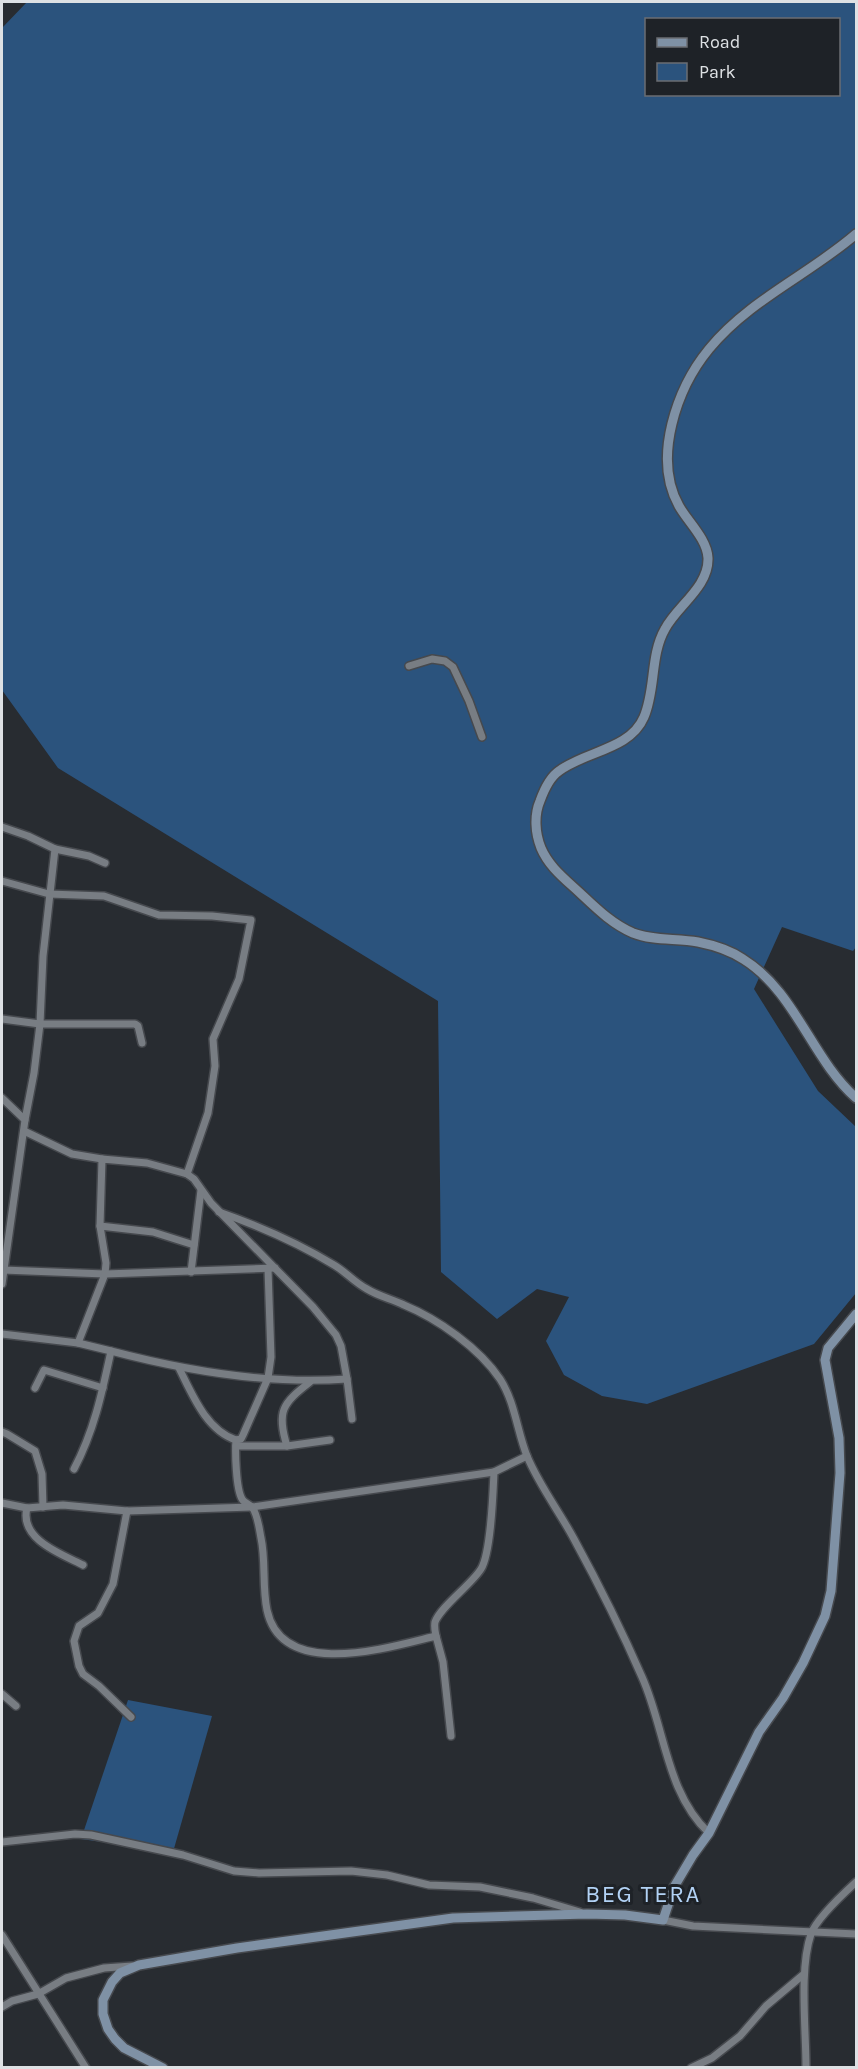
<svg xmlns="http://www.w3.org/2000/svg" width="858" height="2069" viewBox="0 0 858 2069" font-family="Karla,sans-serif">
	<style>
		.green { fill: #2b537d; fill-rule: evenodd }
		.lines { fill: none; stroke-linecap: round; stroke-linejoin: round }
		.street-casing { stroke: #46494e; stroke-width: 10 }
		.secondary-casing { stroke: #46494e; stroke-width: 12 }
		.street { stroke: #787d83; stroke-width: 7 }
		.secondary { stroke: #7f91a5; stroke-width: 9 }
		.labels { text-anchor: middle; dominant-baseline: central; stroke-width: 6; stroke-linejoin: round; paint-order: stroke }
		.quarter-label { font-size: 24px; letter-spacing: 1.5px; fill: #b2d2f5; stroke: #1e2227 }
	</style>
	<rect width="100%" height="100%" fill="#282c31"/>
	<g class="green">
		<path d="M27 2H856V947L853 951 782 927 754 989 818 1091 856 1127V1293L814 1344 647 1404 602 1396 564 1375 546 1341 569 1297 537 1289 497 1319 441 1272 438 1001 58 768 2 690V28ZM646 20H838V94H646Z"/>
		<path d="M128 1700 212 1716 173 1852 81 1839Z"/>
	</g>
	<g class="lines">
		<g class="street-casing">
			<g id="street">
				<path d="M409 666 432 659 445 661 453 667 469 701 482 737"/>
				<path d="M2 827 28 836 55 849 43 956 40 1024 34 1073 25 1120"/>
				<path d="M55 849 89 856 105 863"/>
				<path d="M2 881 49 894 104 896 159 915 212 916 251 920 239 979 213 1039 215 1066 208 1113 187 1174"/>
				<path d="M2 1019 40 1024H135L138 1026 142 1043"/>
				<path d="M2 1098 25 1120 2 1284"/>
				<path d="M24 1131 72 1154 102 1159"/>
				<path d="M219 1212C259 1226 298 1243 334 1265 346 1272 355 1283 367 1289 378 1296 392 1299 404 1305 438 1319 479 1348 500 1379 515 1402 517 1431 527 1456 539 1485 559 1511 574 1539 598 1583 622 1631 642 1677 665 1728 666 1793 709 1833"/>
				<path d="M100 1226 153 1232 194 1245"/>
				<path d="M3 1270 105 1274 106 1263 100 1226 102 1159 147 1163 187 1174 194 1179 211 1203 313 1307 336 1335 341 1346 347 1379"/>
				<path d="M191 1272 201 1190"/>
				<path d="M2 1334 78 1343"/>
				<path d="M111 1351C187 1371 268 1385 347 1379L352 1419"/>
				<path d="M179 1368C192 1394 206 1430 236 1440 235 1452 236 1489 242 1499 244 1503 249 1504 252 1507 258 1515 259 1528 261 1538 266 1561 262 1586 267 1610 282 1681 390 1647 436 1636L443 1662 451 1736"/>
				<path d="M35 1388 44 1370 103 1388"/>
				<path d="M2 1432 7 1434 35 1451 42 1474 43 1507"/>
				<path d="M236 1440 241 1439 243 1435 268 1378 271 1357 268 1269"/>
				<path d="M236 1446H287L330 1440"/>
				<path d="M287 1446C276 1411 283 1403 310 1382"/>
				<path d="M74 1469C94 1431 102 1393 111 1351L78 1343 105 1274 275 1268"/>
				<path d="M2 1503 27 1508 63 1505 127 1511 252 1507 494 1472"/>
				<path d="M27 1508C19 1539 61 1554 83 1565"/>
				<path d="M127 1511 113 1584 98 1613 79 1626 74 1641 79 1666 83 1674 99 1686 131 1717"/>
				<path d="M436 1636C435 1631 434 1627 435 1622 441 1606 471 1585 481 1569 491 1553 493 1493 494 1472L527 1456"/>
				<path d="M2 1694 16 1706"/>
				<path d="M2 1842 75 1834 91 1835 183 1855 234 1871 259 1873 351 1871 387 1875 429 1885 480 1887 533 1898 580 1912"/>
				<path d="M663 1920 693 1926 856 1934"/>
				<path d="M2 1935 86 2068"/>
				<path d="M2 2007 12 2001 38 1994 66 1978 104 1968 132 1966"/>
				<path d="M691 2068 712 2058 740 2036 766 2006 804 1974"/>
				<path d="M806 2068C806 2029 799 1969 811 1934 816 1919 844 1893 856 1882"/>
			</g>
		</g>
		<g class="secondary-casing">
			<g id="secondary">
				<path d="M856 234C810 274 749 300 709 349 677 388 652 458 679 506 688 522 707 539 708 558 709 587 677 606 665 629 650 655 656 689 644 717 630 750 585 751 559 771 550 777 544 790 540 801 534 815 535 833 541 848 549 867 565 879 580 893 596 908 612 924 633 933 653 941 677 938 698 942 713 945 731 951 743 959 796 992 811 1058 856 1098"/>
				<path d="M163 2068 124 2048 115 2039 108 2029 103 2014V2000L112 1982 120 1973 139 1965 237 1948 453 1918 587 1914 625 1915 663 1920 674 1887 693 1855 709 1833 759 1732 783 1698 803 1663 825 1616 831 1591 840 1473 839 1438 825 1360 828 1348 856 1314"/>
			</g>
		</g>
		<use href="#street" class="street"/>
		<use href="#secondary" class="secondary"/>
	</g>
	<g class="labels">
		<g class="quarter-label">
			<text x="643" y="1894">BEG TERA</text>
		</g>
	</g>
	<rect width="858" height="2069" fill="none" stroke="#dee1e4" stroke-width="6"/>
	<rect x="645" y="18" width="195" height="78" fill="#1e2227" stroke="#6b6e73" stroke-width="1.5"/>
	<rect x="657" y="38" width="30" height="9" fill="#7f91a5" stroke="#6b6e73" stroke-width="1.5"/>
	<text x="699" y="48" font-size="18" fill="#dee1e4">Road</text>
	<rect x="657" y="63" width="30" height="18" fill="#2b537d" stroke="#6b6e73" stroke-width="1.5"/>
	<text x="699" y="78" font-size="18" fill="#dee1e4">Park</text>
</svg>
